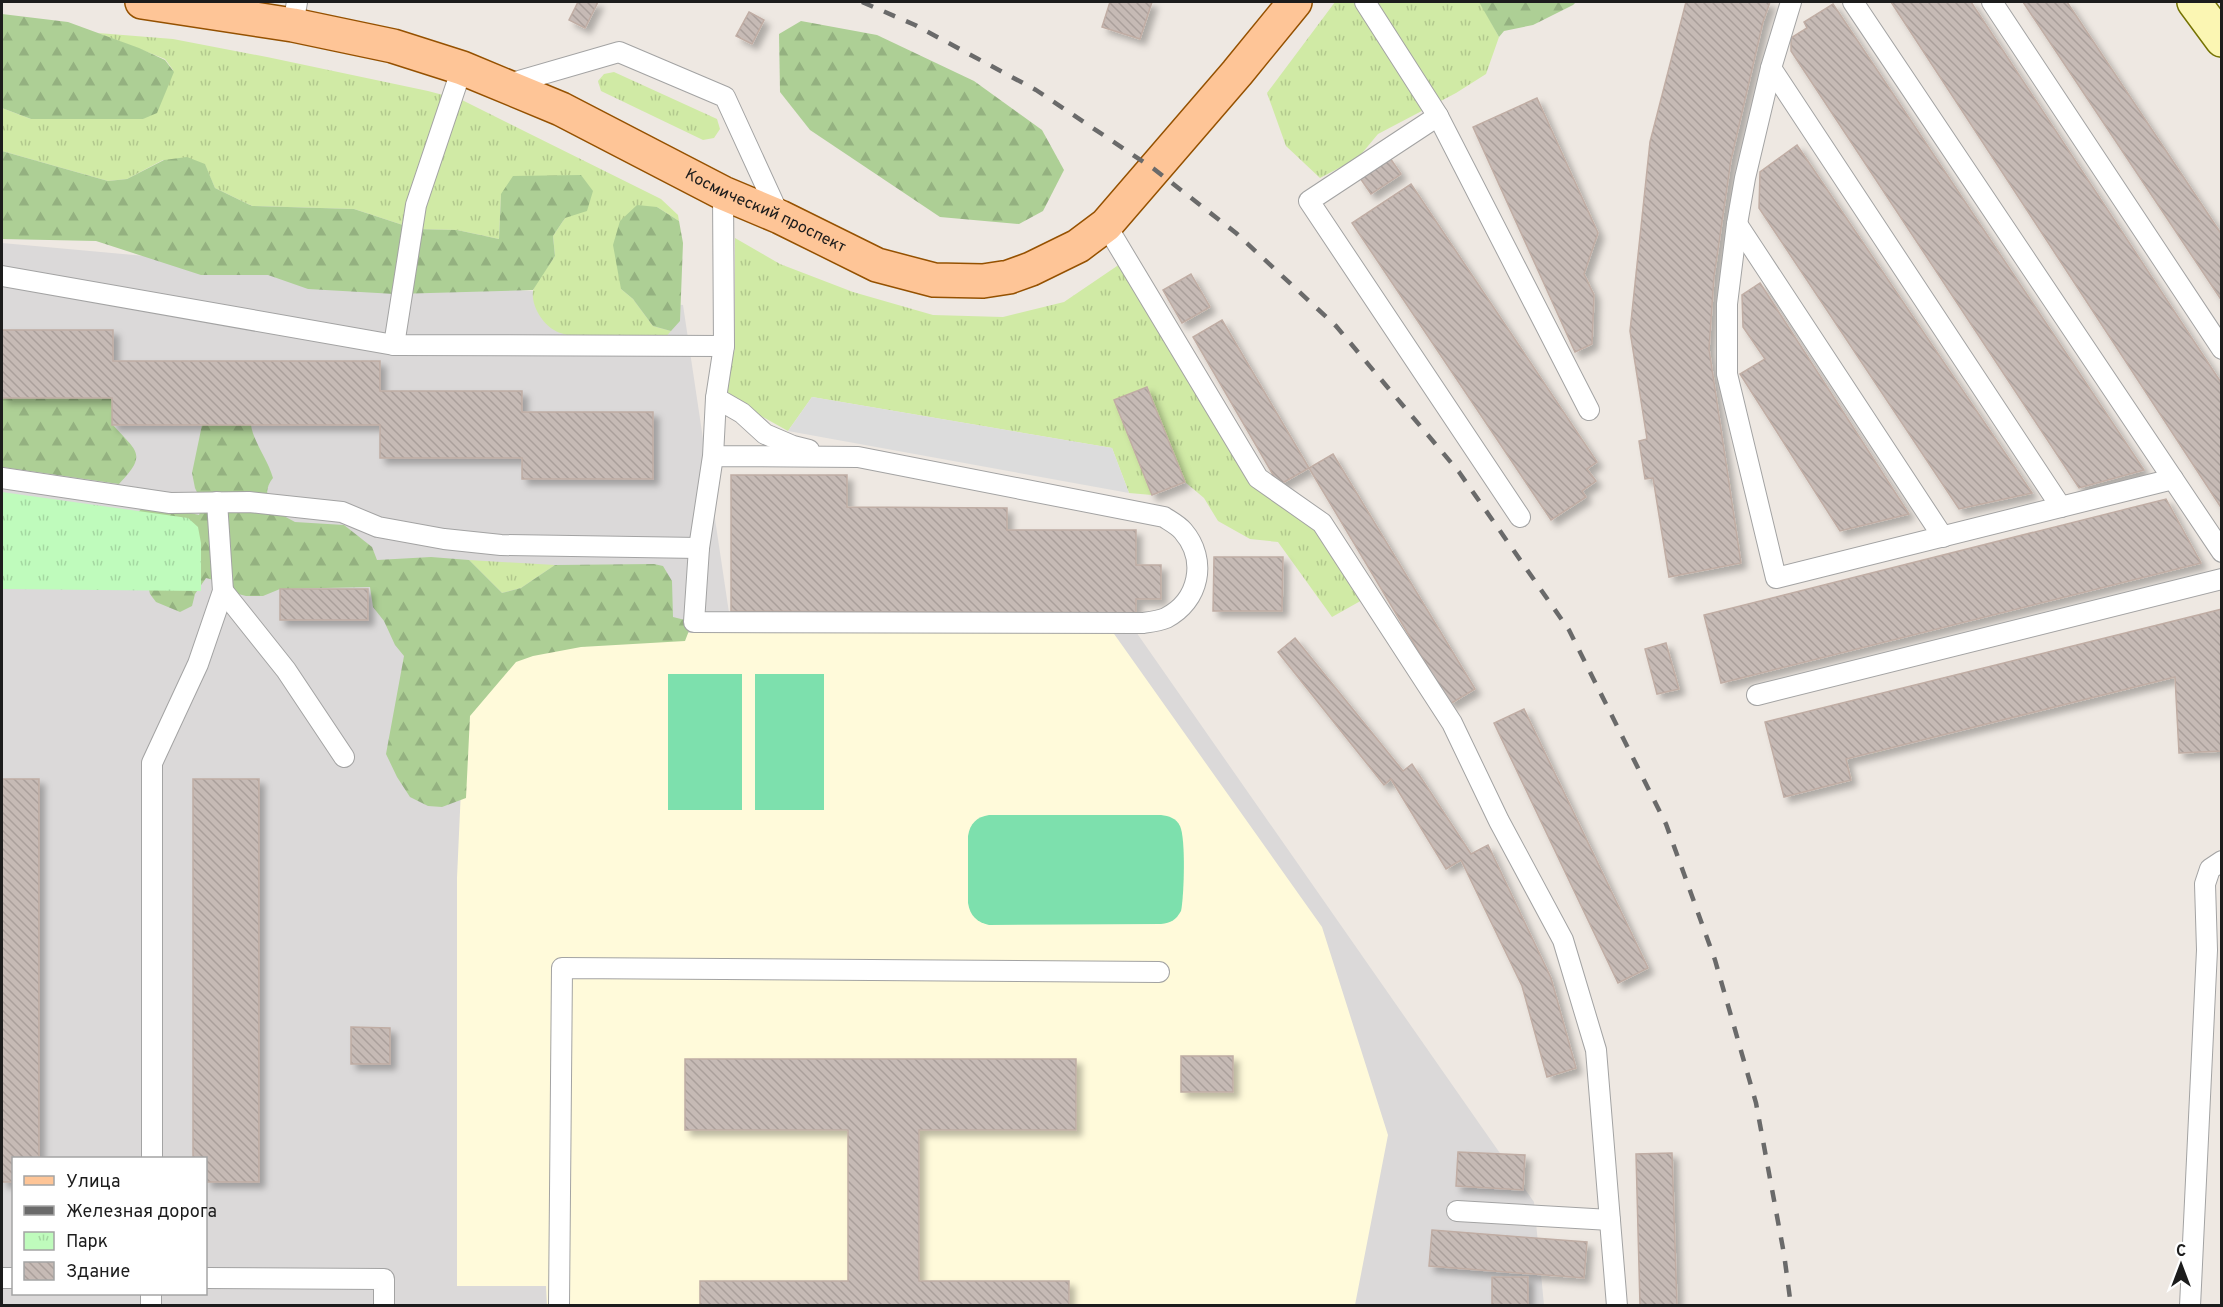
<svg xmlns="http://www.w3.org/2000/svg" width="2223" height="1307" viewBox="0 0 2223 1307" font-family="Overpass,sans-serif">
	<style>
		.residential { fill: #dbd9d9; fill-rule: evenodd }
		.education { fill: #fffada }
		.grass { fill: url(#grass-tufts) }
		.forest { fill: url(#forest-firs) }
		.park { fill: url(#park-tufts) }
		.pitch { fill: #7de0ad }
		.parking { fill: #dcdcdc }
		.building { fill: url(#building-back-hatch); stroke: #c0ada4; stroke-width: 1.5; filter: url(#shadow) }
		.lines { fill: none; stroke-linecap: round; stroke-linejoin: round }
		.service-casing { stroke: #a3a3a3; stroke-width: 22 }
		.secondary-casing { stroke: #757302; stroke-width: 36 }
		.primary-casing { stroke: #955100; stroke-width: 36 }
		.service { stroke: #fff; stroke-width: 20 }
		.secondary { stroke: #fbf6b3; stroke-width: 33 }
		.primary { stroke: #fec597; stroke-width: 33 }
		.rail { stroke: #6a6a6a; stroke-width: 4.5; stroke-dasharray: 12 12; stroke-linecap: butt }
		.labels { text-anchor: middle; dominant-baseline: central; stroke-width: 4.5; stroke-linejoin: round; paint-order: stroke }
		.street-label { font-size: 16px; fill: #1c1c1c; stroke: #fff }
	</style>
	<defs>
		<pattern id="grass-tufts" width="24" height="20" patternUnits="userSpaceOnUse" patternTransform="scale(1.5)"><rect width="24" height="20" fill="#d0eaa5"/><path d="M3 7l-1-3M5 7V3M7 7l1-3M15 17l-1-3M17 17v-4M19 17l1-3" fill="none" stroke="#b2c88d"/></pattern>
		<pattern id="forest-firs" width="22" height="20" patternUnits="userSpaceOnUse" patternTransform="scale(1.5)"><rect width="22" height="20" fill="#adcf95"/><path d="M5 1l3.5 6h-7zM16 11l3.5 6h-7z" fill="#94b180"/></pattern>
		<pattern id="park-tufts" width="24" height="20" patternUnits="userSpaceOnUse" patternTransform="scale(1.5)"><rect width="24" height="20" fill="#bffbbc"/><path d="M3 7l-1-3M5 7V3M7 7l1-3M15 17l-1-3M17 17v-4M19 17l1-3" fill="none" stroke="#a4d7a1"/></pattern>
		<pattern id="building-back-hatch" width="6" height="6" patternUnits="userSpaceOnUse" patternTransform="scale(1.5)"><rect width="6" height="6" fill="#c6bab5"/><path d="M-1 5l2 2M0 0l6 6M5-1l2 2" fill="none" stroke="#aa9f9b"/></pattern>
		<filter id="shadow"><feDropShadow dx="5.5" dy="5.5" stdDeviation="3" flood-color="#0004"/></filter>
	</defs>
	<rect width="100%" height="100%" fill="#eee8e2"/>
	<path class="residential" d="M2 243 683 305 731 626 1127 619 1534 1202 1544 1305H2ZM14 1158H206V1294H14Z"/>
	<path class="education" d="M1112 631 1322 927 1388 1135 1355 1305 547 1306 546 1286H457V878L468 634Z"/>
	<g class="grass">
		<path d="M1335 2H1480L1499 37 1486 74 1456 93 1378 134 1358 158 1320 178 1286 146 1267 93Z"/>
		<path d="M98 33 173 39 267 57 428 91 462 100 661 199 678 215 679 221 657 207 621 289 633 299 653 326 671 331 664 339C642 340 572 342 554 330 542 323 531 305 533 291 535 283 550 264 555 256L553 236 565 218 501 194 499 239 457 230 415 229 354 209 252 206 215 188 205 165 163 160 127 179 108 181 2 151V108L31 119H143L173 70 165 59Z"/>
		<path d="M614 72 717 119 720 129 714 138 703 140 601 91 598 81 604 74Z"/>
		<path d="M735 238 780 264 853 292 933 315 1003 317 1064 302 1120 264 1253 481 1319 527 1364 599 1332 617 1278 542 1250 539 1218 521 1204 498 1185 482 1147 387 1114 400 1152 495 1129 493 1112 448 812 397 788 431 723 395 735 348Z"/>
		<path d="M469 560 555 565 521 588 502 593Z"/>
	</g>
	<g class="forest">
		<path d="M1479 2H1576L1573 5 1533 25 1504 31 1499 37Z"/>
		<path d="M2 14 68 22 139 48 165 60 174 72 157 113 143 119H31L2 108Z"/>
		<path d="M801 21 877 35 974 81 1042 130 1064 170 1043 211 1019 224 940 217 810 130 780 92 779 34Z"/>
		<path d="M2 151 108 181 127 179 164 160 187 157 205 164 215 188 252 206 354 209 415 229 457 230 499 239 501 194 513 176 581 175 593 191 587 211 565 218 553 236 555 256 533 290 395 294 308 289 268 275H201L96 241 2 239Z"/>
		<path d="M637 205 657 207 679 221 683 243 680 321 671 331 653 326 633 299 621 289 613 245 620 221Z"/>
		<path d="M2 398H112L113 425C137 452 148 454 119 484L2 467Z"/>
		<path d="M202 425H251C253 441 268 460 273 478 265 488 267 495 269 508L295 522 344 525 372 547 377 560 431 557 469 560 502 593 521 588 555 565 654 564 663 566 672 581 673 617 685 620 690 628 685 641 581 647 533 656 516 662 470 716 466 798 442 807 428 806 410 797 397 777 386 754 404 656 395 645 384 621 373 607 370 587 280 589 263 596H246L219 589 214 580 206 578 195 594 192 606 180 612 156 602 150 594 146 577 125 524 148 503 199 515 203 505 195 488 192 473Z"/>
	</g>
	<path class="park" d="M2 492 188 518 198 527 201 543V591L2 589Z"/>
	<g class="pitch">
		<rect x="668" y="674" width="74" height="136"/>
		<rect x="755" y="674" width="69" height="136"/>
		<path d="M989 815H1161C1169 816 1176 818 1180 826 1186 839 1184 897 1181 911 1176 920 1171 923 1161 924L989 925C977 922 970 916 968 903V836C970 823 977 817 989 815Z"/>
	</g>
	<path class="parking" d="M812 397 1112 448 1129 493 788 431Z"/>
	<g class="building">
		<path d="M578 2H598L585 28 569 20Z"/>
		<path d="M1110 2H1152L1140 39 1102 27Z"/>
		<path d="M1686 2H1770L1763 22 1731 160 1714 277 1709 349 1741 563 1669 577 1653 478 1645 479 1639 441 1647 439 1630 331 1650 142Z"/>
		<path d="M1891 2H1971L2222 384V509Z"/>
		<path d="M2023 2H2067L2222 235V301Z"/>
		<path d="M1833 4 2144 470 2079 488 1791 51V38L1807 28 1804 22Z"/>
		<path d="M749 12 764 20 752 44 736 36Z"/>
		<path d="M1537 98 1598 233 1584 274 1594 295 1592 344 1575 352 1473 127Z"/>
		<path d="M1797 145 2032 493 1959 509 1759 208 1760 172Z"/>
		<path d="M1390 158 1401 174 1371 194 1360 178Z"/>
		<path d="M1411 184 1597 462 1587 469 1596 481 1582 491 1586 497 1551 520 1352 223Z"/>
		<path d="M1191 274 1210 307 1182 323 1163 290Z"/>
		<path d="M1760 283 1909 514 1840 531 1740 374 1765 359 1743 327 1742 295Z"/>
		<path d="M1222 320 1309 468 1279 485 1193 337Z"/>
		<path d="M2 330H113V361H380V391H522V412H653V479H522V458H380V425H112V398H2Z"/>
		<path d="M1147 387 1185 482 1152 495 1114 400Z"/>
		<path d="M1333 454 1475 689 1450 704 1309 468Z"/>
		<path d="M731 475H847V507L1007 508V530H1136V565H1161V599H1136V613L731 611Z"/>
		<path d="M2166 499 2201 563 1721 683 1704 615Z"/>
		<path d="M1214 557H1283L1282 611H1213Z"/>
		<rect x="280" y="589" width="88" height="31"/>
		<path d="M2222 609V751L2179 753 2175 677 1846 759 1851 780 1784 797 1765 722Z"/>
		<path d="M1295 638 1403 771 1412 764 1471 854 1488 845 1551 978 1576 1068 1547 1077 1522 986 1461 860 1446 869 1391 779 1384 785 1278 652Z"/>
		<path d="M1666 643 1679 689 1657 694 1645 649Z"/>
		<path d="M1524 709 1648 968 1618 983 1494 723Z"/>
		<path d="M2 779H39V1158H14V1182H2Z"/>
		<path d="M193 779H259V1182H206V1158H193Z"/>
		<path d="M351 1027 390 1028V1064H351Z"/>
		<rect x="1181" y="1056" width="52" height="36"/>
		<path d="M685 1059H1076V1130H919V1281H1069V1306H700V1281H848V1130H685Z"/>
		<path d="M1458 1152 1525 1155 1523 1190 1456 1186Z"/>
		<path d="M1672 1153 1677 1306H1640L1636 1154Z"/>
		<path d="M1432 1230 1587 1242 1584 1278 1429 1266Z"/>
		<rect x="1492" y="1277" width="36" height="29"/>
	</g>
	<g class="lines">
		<g class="service-casing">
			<g id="service">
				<path d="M1365 2 1438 116 1589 410"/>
				<path d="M1791 2 1771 68 1745 178 1737 224 1727 304V374L1776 578 2173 479"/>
				<path d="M1853 2 2222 552"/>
				<path d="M1992 2 2222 349"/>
				<path d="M293 25 297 2"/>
				<path d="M1771 68 2061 507"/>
				<path d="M505 85 619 52 725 97 780 217"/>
				<path d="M1438 116 1309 201 1520 517"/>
				<path d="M1737 224 1943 537"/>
				<path d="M1106 225 1258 478 1322 523 1452 723 1499 821 1563 940 1596 1050 1617 1306"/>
				<path d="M2 276 394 345 724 346"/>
				<path d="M394 345 416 205 462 68"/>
				<path d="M716 398 742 413 765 434 793 446 809 450"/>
				<path d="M713 456 858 457 1164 517C1170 521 1178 525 1183 531 1208 560 1199 601 1166 618 1159 621 1150 622 1143 623L694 622 699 548 713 456 716 398 724 346 723 193"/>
				<path d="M2 478 170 503 249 502 342 512 378 527 444 539 501 545 699 548"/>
				<path d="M223 591 286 670 344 757"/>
				<path d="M1757 695 2222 579"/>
				<path d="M152 1158V763L198 664 223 591 217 502"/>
				<path d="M1457 1211 1610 1220"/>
				<path d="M2 1278H14"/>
				<path d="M206 1278 384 1279V1306"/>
				<path d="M151 1294V1306"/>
				<path d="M559 1306 562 968 1159 972"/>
				<path d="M2190 1306 2207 950 2205 884 2210 869 2222 861"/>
			</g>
		</g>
		<g class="secondary-casing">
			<path id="secondary" d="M2194 2 2222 40"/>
		</g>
		<g class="primary-casing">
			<g id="primary">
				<path id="s1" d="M142 2 293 25 393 46 462 68 561 109 723 193 780 217 877 265 934 280 983 281 1009 277 1031 269 1078 246 1106 225 1237 73 1295 2"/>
			</g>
		</g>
		<use href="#service" class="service"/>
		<use href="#secondary" class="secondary"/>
		<use href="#primary" class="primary"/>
		<path class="rail" d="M862 2 915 25 1036 90 1154 169 1236 233 1336 326 1459 472 1569 630 1666 824 1715 960 1756 1103 1784 1254 1791 1306"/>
	</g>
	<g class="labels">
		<g class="street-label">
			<text stroke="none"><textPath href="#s1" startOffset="663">Космический проспект</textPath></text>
		</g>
	</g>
	<rect width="2223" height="1307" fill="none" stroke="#1c1c1c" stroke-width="6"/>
	<rect x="12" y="1157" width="195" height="138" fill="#ffffff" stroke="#a4a4a4" stroke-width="1.5"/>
	<rect x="24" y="1176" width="30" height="9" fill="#fec597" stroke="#a4a4a4" stroke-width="1.5"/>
	<text x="66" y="1187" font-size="18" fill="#1c1c1c">Улица</text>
	<rect x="24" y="1206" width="30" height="9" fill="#6a6a6a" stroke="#a4a4a4" stroke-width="1.5"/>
	<text x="66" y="1217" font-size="18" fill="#1c1c1c">Железная дорога</text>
	<rect x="24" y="1232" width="30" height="18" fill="url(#park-tufts)" stroke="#a4a4a4" stroke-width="1.5"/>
	<text x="66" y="1247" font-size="18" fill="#1c1c1c">Парк</text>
	<rect x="24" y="1262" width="30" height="18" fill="url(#building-back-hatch)" stroke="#a4a4a4" stroke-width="1.5"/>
	<text x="66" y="1277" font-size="18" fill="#1c1c1c">Здание</text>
	<g transform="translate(2181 1265)" stroke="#ffffff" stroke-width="4.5" paint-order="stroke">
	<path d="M0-4.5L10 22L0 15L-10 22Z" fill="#1c1c1c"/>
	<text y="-9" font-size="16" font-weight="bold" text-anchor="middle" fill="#1c1c1c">С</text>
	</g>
</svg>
